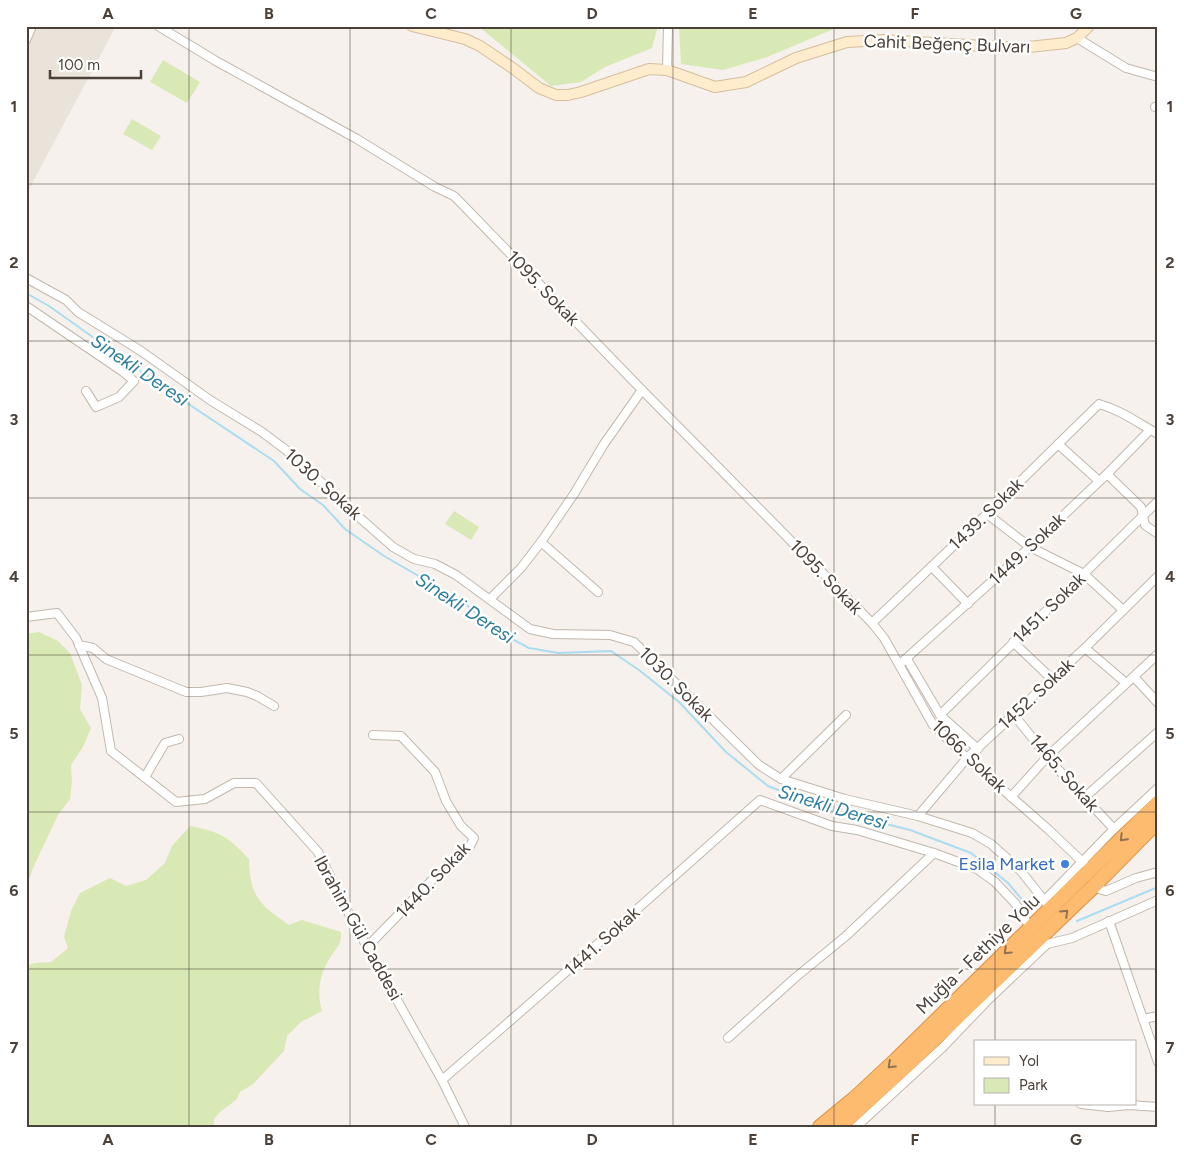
<svg xmlns="http://www.w3.org/2000/svg" width="1184" height="1153" viewBox="0 0 1184 1153" font-family="Figtree,sans-serif">
	<style>
		.residential { fill: #eae3da }
		.green { fill: #d9e9b5 }
		.lines { fill: none; stroke-linecap: round; stroke-linejoin: round }
		.stream { stroke: #aaddf1; stroke-width: 2 }
		.street-casing { stroke: #c2b8ae; stroke-width: 10 }
		.secondary-casing { stroke: #d5be9c; stroke-width: 12 }
		.highway-casing { stroke: #de8e3e; stroke-width: 16 }
		.street { stroke: #fff; stroke-width: 8 }
		.secondary { stroke: #feeccd; stroke-width: 10 }
		.highway { stroke: #fdbb70; stroke-width: 14 }
		.oneway { stroke: #92724f }
		.grid { fill: none; stroke: #4b4139; stroke-width: 1; stroke-opacity: 0.55 }
		.shop-dot { fill: #3f7fe0; stroke: #fff; stroke-width: 2 }
		.labels { text-anchor: middle; dominant-baseline: central; stroke-width: 5; stroke-linejoin: round; paint-order: stroke }
		.street-label { font-size: 18px; fill: #4b4139; stroke: #fff }
		.shop-label { font-size: 18px; fill: #366cbe; stroke: #fff; text-anchor: end }
		.water-label { font-size: 19px; font-style: italic; fill: #2c7e9f; stroke: #fff }
		.neatline { fill: none; stroke: #4b4139; stroke-width: 2 }
		.grid-label { font-size: 16px; text-anchor: middle; font-weight: bold; fill: #4b4139 }
	</style>
	<rect width="100%" height="100%" fill="#f6f1ec"/>
	<path class="residential" d="M26 26H116L26 195Z"/>
	<g class="green">
		<path d="M478 26H658L652 48 605 67 581 82 551 86Z"/>
		<path d="M679 26H841L767 57 723 70 681 64Z"/>
		<path d="M163 60 200 82 187 103 150 82Z"/>
		<path d="M132 119 161 136 152 150 123 134Z"/>
		<path d="M454 511 479 527 471 540 445 524Z"/>
		<path d="M39 632 58 641 70 653 82 685 80 709 91 728 83 747 71 765 72 782 70 799 58 815 33 868 26 888V634Z"/>
		<path d="M190 826C221 832 227 836 249 859 250 897 259 904 289 925L302 920 341 932C342 947 334 949 328 961 319 977 317 994 322 1011L301 1022 287 1036 284 1051 253 1084 240 1092 236 1100 220 1112 214 1119V1127H26V967L34 963 51 962 68 948 64 937 71 911 80 893 110 878 126 886 146 880 165 863 172 846Z"/>
	</g>
	<g class="lines">
		<g class="stream">
			<path d="M26 293 49 306 166 389 274 461 300 489 323 505 345 529 384 556 462 601 497 631 529 648 558 653 611 651 639 670 679 702 726 752 768 786 830 810 910 830 971 853 1008 883 1030 909"/>
			<path d="M1077 921 1158 887"/>
		</g>
		<g class="street-casing">
			<g id="street">
				<path d="M158 26 216 61 357 139 435 187 454 196 461 203 642 390 872 623 884 638 933 725 967 758 1049 830 1091 870"/>
				<path d="M1077 38 1126 68 1158 77"/>
				<path d="M26 40 32 26"/>
				<path d="M667 70 668 26"/>
				<path d="M1155 107H1158"/>
				<path d="M26 278 66 300 78 312 141 351 210 400 262 432 286 450 360 518 393 547 414 559 435 564 456 575 530 629 553 634 610 635 634 642 759 765 781 779 845 799 918 816 972 833 991 844 1020 870 1051 909"/>
				<path d="M26 306 122 371 134 381 119 397 96 407 86 391"/>
				<path d="M1058 444 1099 481"/>
				<path d="M1107 474 1141 507 1145 525 1158 534"/>
				<path d="M987 514 1030 547 1084 574 1123 610"/>
				<path d="M541 542 598 592"/>
				<path d="M932 567 968 604"/>
				<path d="M490 599 521 568 541 542 574 494 604 444 642 390"/>
				<path d="M26 617 57 613 76 638 102 698 111 751 176 802 205 799 234 783H256L318 852 352 920 442 1080 465 1127"/>
				<path d="M872 623 987 514 1099 404C1121 410 1138 423 1158 434"/>
				<path d="M1013 642 1052 679"/>
				<path d="M79 645 93 648 106 659 186 692H201L227 688 247 692 257 696 274 706"/>
				<path d="M1085 648 1126 683"/>
				<path d="M907 659 940 715 978 749"/>
				<path d="M900 664 1030 547 1107 474 1150 430"/>
				<path d="M1134 677 1158 703"/>
				<path d="M940 715 1158 501"/>
				<path d="M1014 715 1054 765 1114 829"/>
				<path d="M145 777 165 743 179 739"/>
				<path d="M781 779 846 715"/>
				<path d="M1011 797 1048 756 1158 654"/>
				<path d="M1085 797 1158 732"/>
				<path d="M918 816 967 758 1085 648 1158 576"/>
				<path d="M1093 887 1106 891 1136 878 1158 872"/>
				<path d="M1045 900 1114 829 1158 788"/>
				<path d="M1109 921 1158 1062"/>
				<path d="M1043 945 1072 938 1158 900"/>
				<path d="M367 947 438 874 469 848 474 838 461 826 446 801 435 772 401 736 373 735"/>
				<path d="M1143 1019 1158 1016"/>
				<path d="M728 1038 796 977 846 936 934 853"/>
				<path d="M442 1080C549 988 654 894 760 800L832 826 857 830 934 853 977 869 995 882 1015 903 1031 929"/>
				<path d="M1081 1104 1108 1107 1129 1105 1158 1107"/>
				<path d="M856 1127 943 1047 989 999 1047 944"/>
			</g>
		</g>
		<g class="secondary-casing">
			<path id="secondary" d="M412 26 465 39 480 46 514 69 539 88 556 95H568L581 92 649 69 667 70 715 87 746 82 796 58 847 42 884 40 1019 48 1066 43 1077 38 1089 26"/>
		</g>
		<g class="highway-casing">
			<g id="highway">
				<path d="M820 1127 854 1099 896 1060 1158 803"/>
				<path d="M839 1127 902 1070 1093 887 1158 821"/>
			</g>
		</g>
		<use href="#street" class="street"/>
		<use href="#secondary" class="secondary"/>
		<use href="#highway" class="highway"/>
	</g>
	<defs><path id="oneway-chevron" d="M-2-3.5L2.5 0L-2 3.5" fill="none" stroke-width="1.6" stroke-linecap="round" stroke-linejoin="round" transform="scale(1.25)"/></defs>
	<g class="oneway">
		<use href="#oneway-chevron" transform="translate(1123 838) rotate(135)"/>
		<use href="#oneway-chevron" transform="translate(1065 913) rotate(-44)"/>
		<use href="#oneway-chevron" transform="translate(1007 951) rotate(136)"/>
		<use href="#oneway-chevron" transform="translate(891 1065) rotate(137)"/>
	</g>
	<path class="grid" d="M189 26V1127M350 26V1127M511 26V1127M673 26V1127M834 26V1127M995 26V1042M26 184H1158M26 341H1158M26 498H1158M26 655H1158M26 812H1158M26 969H1158M995 1104V1127"/>
	<circle class="shop-dot" cx="1065" cy="864" r="5"/>
	<g class="labels">
		<g class="street-label">
			<text transform="translate(947 44) rotate(2)">Cahit Beğenç Bulvarı</text>
			<text transform="translate(543 288) rotate(46)">1095. Sokak</text>
			<text transform="translate(323 484) rotate(42)">1030. Sokak</text>
			<text transform="translate(986 514) rotate(-44)">1439. Sokak</text>
			<text transform="translate(1027 549) rotate(-43)">1449. Sokak</text>
			<text transform="translate(826 577) rotate(46)">1095. Sokak</text>
			<text transform="translate(1049 608) rotate(-44)">1451. Sokak</text>
			<text transform="translate(676 684) rotate(45)">1030. Sokak</text>
			<text transform="translate(1036 694) rotate(-43)">1452. Sokak</text>
			<text transform="translate(969 756) rotate(44)">1066. Sokak</text>
			<text transform="translate(1064 773) rotate(49)">1465. Sokak</text>
			<text transform="translate(433 880) rotate(-46)">1440. Sokak</text>
			<text transform="translate(358 928) rotate(61)">Ibrahim Gül Caddesi</text>
			<text transform="translate(602 941) rotate(-42)">1441. Sokak</text>
			<text transform="translate(978 954) rotate(-44)">Muğla - Fethiye Yolu</text>
		</g>
		<g class="shop-label">
			<text x="1055" y="864">Esila Market</text>
		</g>
		<g class="water-label">
			<text transform="translate(140 370) rotate(34)">Sinekli Deresi</text>
			<text transform="translate(465 608) rotate(33)">Sinekli Deresi</text>
			<text transform="translate(833 807) rotate(17)">Sinekli Deresi</text>
		</g>
	</g>
	<rect width="1184" height="1153" fill="none" stroke="#ffffff" stroke-width="55"/>
	<rect x="974" y="1040" width="162" height="65" fill="#ffffff" stroke="#b7b3b0"/>
	<rect x="984" y="1057" width="25" height="8" fill="#feeccd" stroke="#b7b3b0"/>
	<text x="1019" y="1066" font-size="15" fill="#4b4139">Yol</text>
	<rect x="984" y="1078" width="25" height="15" fill="#d9e9b5" stroke="#b7b3b0"/>
	<text x="1019" y="1090" font-size="15" fill="#4b4139">Park</text>
	<path d="M50 70v8h91v-8" fill="none" stroke="#4b4139" stroke-width="2.5"/>
	<text x="58" y="70" font-size="15" fill="#4b4139" stroke="#ffffff" stroke-width="4" paint-order="stroke">100 m</text>
	<rect x="28" y="28" width="1128" height="1098" class="neatline"/>
	<g class="grid-label">
		<text x="108" y="19">A</text>
		<text x="269" y="19">B</text>
		<text x="431" y="19">C</text>
		<text x="592" y="19">D</text>
		<text x="753" y="19">E</text>
		<text x="915" y="19">F</text>
		<text x="1076" y="19">G</text>
		<text x="14" y="112">1</text>
		<text x="1170" y="112">1</text>
		<text x="14" y="268">2</text>
		<text x="1170" y="268">2</text>
		<text x="14" y="425">3</text>
		<text x="1170" y="425">3</text>
		<text x="14" y="582">4</text>
		<text x="1170" y="582">4</text>
		<text x="14" y="739">5</text>
		<text x="1170" y="739">5</text>
		<text x="14" y="896">6</text>
		<text x="1170" y="896">6</text>
		<text x="14" y="1053">7</text>
		<text x="1170" y="1053">7</text>
		<text x="108" y="1145">A</text>
		<text x="269" y="1145">B</text>
		<text x="431" y="1145">C</text>
		<text x="592" y="1145">D</text>
		<text x="753" y="1145">E</text>
		<text x="915" y="1145">F</text>
		<text x="1076" y="1145">G</text>
	</g>
</svg>
